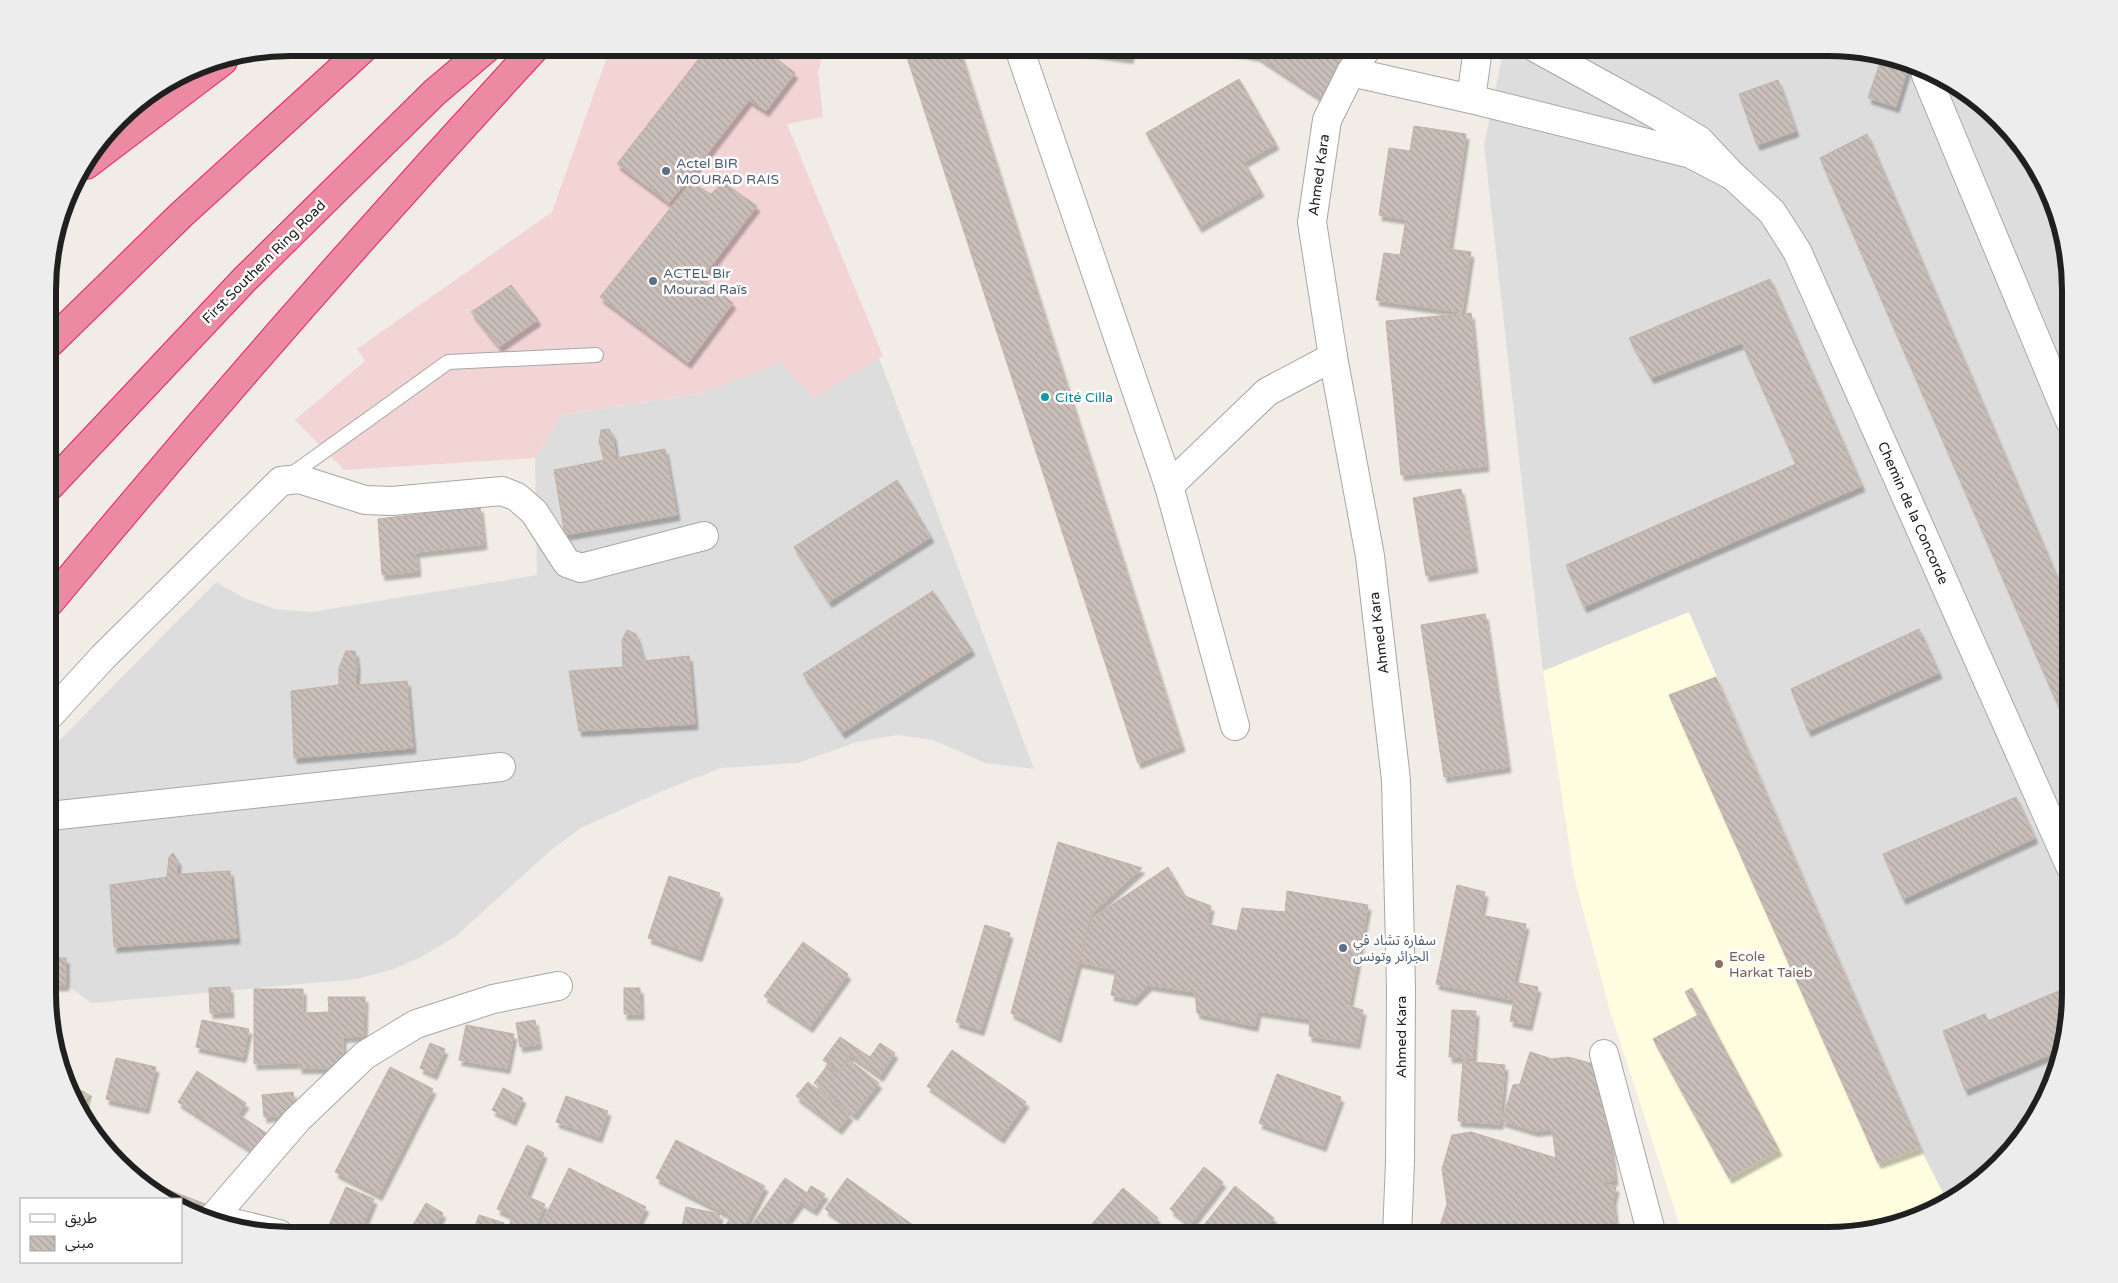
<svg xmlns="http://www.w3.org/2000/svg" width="2118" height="1283" viewBox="0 0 2118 1283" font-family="'Varela Round','Noto Sans Arabic',sans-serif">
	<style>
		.residential { fill: #dedddd }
		.commercial { fill: #f2d4d5 }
		.education { fill: #fffde0 }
		.construction { fill: url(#construction-furrows) }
		.building { fill: url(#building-back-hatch); stroke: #c3b2a7; filter: url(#shadow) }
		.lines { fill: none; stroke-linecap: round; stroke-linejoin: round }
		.service-casing { stroke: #a7a7a7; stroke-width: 16 }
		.minor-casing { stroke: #a7a7a7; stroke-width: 30 }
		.tertiary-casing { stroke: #a7a7a7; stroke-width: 30 }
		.motorway-casing { stroke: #e51d6d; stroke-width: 30 }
		.service { stroke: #fff; stroke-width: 14 }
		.minor { stroke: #fff; stroke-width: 28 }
		.tertiary { stroke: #fff; stroke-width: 28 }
		.motorway { stroke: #ec8aa2; stroke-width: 28 }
		.service-dot { fill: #5c6f8a; stroke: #fff; stroke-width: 2 }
		.culture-dot { fill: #0f9aa8; stroke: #fff; stroke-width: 2 }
		.education-dot { fill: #8d6e63; stroke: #fff; stroke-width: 2 }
		.labels { text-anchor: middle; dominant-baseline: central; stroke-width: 5; stroke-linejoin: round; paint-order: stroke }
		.service-label { font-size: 14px; fill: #4e5e75; stroke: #fff; text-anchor: start }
		.street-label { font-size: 14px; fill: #202020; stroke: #fff }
		.culture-label { font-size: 14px; fill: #0d838f; stroke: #fff; text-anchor: start }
		.education-label { font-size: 14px; fill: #785e54; stroke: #fff; text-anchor: start }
		.rim { fill: none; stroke: #202020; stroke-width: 6 }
	</style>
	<defs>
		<pattern id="construction-furrows" width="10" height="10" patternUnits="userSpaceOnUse" patternTransform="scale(1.25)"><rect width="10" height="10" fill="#c6c5b0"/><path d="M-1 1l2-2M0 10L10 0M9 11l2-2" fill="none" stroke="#aaa997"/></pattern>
		<pattern id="building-back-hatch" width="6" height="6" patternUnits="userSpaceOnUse" patternTransform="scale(1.25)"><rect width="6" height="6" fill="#c9beb8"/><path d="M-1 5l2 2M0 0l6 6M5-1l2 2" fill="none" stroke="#aca39e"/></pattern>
		<filter id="shadow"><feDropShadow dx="3" dy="5.5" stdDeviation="1" flood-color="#0004"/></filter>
	</defs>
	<rect width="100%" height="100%" fill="#f1ece6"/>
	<g class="residential">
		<path d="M1504 48H1828L1891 56 1949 80 2030 156 2058 213 2070 274V1008L2058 1070 2038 1114 1999 1165 1949 1203 1905 1223 1872 1229 1945 1197 1920 1148 1689 613 1543 671 1484 145Z"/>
		<path d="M879 358 1034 769 985 763 933 740 898 735 857 742 798 763 721 768 662 791 581 828 551 850 455 937 421 957 394 969 357 979 92 1003 66 985 50 986V750L216 582 244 598 275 609 311 612 537 575 535 458 562 415 707 392 780 361 814 398Z"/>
	</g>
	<path class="commercial" d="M624 48H824L818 73 823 117 787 124 883 356 814 398 780 362 707 392 562 415 535 458 344 470 295 420 365 361 357 349 552 212 607 57Z"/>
	<path class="education" d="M1689 612 1920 1148 1945 1197 1872 1229 1843 1235H1683L1610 1011 1574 876 1543 671Z"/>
	<path class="construction" d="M73 1085 92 1096 87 1123Z"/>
	<g class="building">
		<path d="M707 48H763L795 73 766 111 749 100 669 203 617 164Z"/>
		<path d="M904 48H959L1182 746 1138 763Z"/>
		<path d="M1075 48H1132L1130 58 1081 51Z"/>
		<path d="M1217 48H1359L1328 103 1257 56Z"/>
		<path d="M1882 57 1909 65 1896 107 1868 98Z"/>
		<path d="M1239 79 1276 144 1244 162 1261 191 1199 227 1146 133Z"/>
		<path d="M1778 80 1796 131 1757 145 1739 94Z"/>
		<path d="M1414 126 1466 134 1449 249 1471 252 1462 312 1376 300 1384 253 1400 255 1406 219 1379 215 1389 148 1410 151Z"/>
		<path d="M1867 134 2070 608V733L1820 158Z"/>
		<path d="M691 182 711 194 723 182 757 206 702 278 733 303 688 363 600 297Z"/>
		<path d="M1770 279 1862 486 1584 607 1566 565 1796 464 1742 343 1651 378 1629 338Z"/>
		<path d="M511 285 538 320 499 347 471 312Z"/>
		<path d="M1471 313 1486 466 1401 475 1386 321Z"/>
		<path d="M609 429 613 435 616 458 665 449 677 515 565 535 554 470 604 460 599 442 601 430Z"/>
		<path d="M897 480 931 537 829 602 794 547Z"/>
		<path d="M1461 489 1475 567 1426 576 1413 498Z"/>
		<path d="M480 507 484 544 416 552 418 571 382 575 378 519Z"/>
		<path d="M933 591 972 650 842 733 803 674Z"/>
		<path d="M1485 614 1508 767 1444 777 1421 625Z"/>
		<path d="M1919 629 1939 673 1808 731 1791 689Z"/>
		<path d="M627 630 636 634 644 661 689 656 695 724 579 731 569 671 623 667 622 640Z"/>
		<path d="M346 651H355L357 665 356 685 407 681 413 748 294 758 291 691 339 685V668Z"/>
		<path d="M1716 677 1820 918 1920 1148 1878 1163 1669 695Z"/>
		<path d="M2016 797 2035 838 1903 899 1883 854Z"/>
		<path d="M1058 842 1142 868 1092 913 1058 1037 1011 1013Z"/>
		<path d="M173 853 178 861 177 874 230 871 237 938 114 947 110 885 167 877 169 857Z"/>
		<path d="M1168 867 1185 896 1211 906 1207 924 1237 931 1242 908 1285 912 1287 891 1368 905 1349 1006 1363 1010 1357 1043 1309 1036 1310 1019 1258 1011 1255 1026 1197 1013 1195 992 1149 985 1134 1000 1111 995 1116 970 1079 962 1091 919Z"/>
		<path d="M669 876 720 893 699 956 648 938Z"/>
		<path d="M1457 885 1485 892 1481 915 1526 924 1514 982 1538 987 1529 1025 1510 1021 1514 1000 1436 984Z"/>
		<path d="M985 925 1010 933 981 1030 956 1022Z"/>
		<path d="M803 942 848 974 810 1027 764 996Z"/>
		<path d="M50 958H66V985L50 986Z"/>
		<path d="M2070 986V1008L2062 1050 1965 1090 1943 1031 1985 1014 1988 1021Z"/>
		<path d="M230 987 231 1012 210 1013 209 988Z"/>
		<path d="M624 988H640L641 1014H624Z"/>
		<path d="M1692 988 1779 1150 1729 1178 1653 1039 1698 1015 1685 992Z"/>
		<path d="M254 989H303V1013L329 1012 328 997H365L364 1036 343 1037V1068H299V1063L254 1064Z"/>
		<path d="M1452 1010 1476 1011 1473 1058 1449 1057Z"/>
		<path d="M202 1020 249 1029 243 1057 196 1047Z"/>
		<path d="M535 1020 539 1044 520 1047 516 1023Z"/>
		<path d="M466 1025 514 1034 507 1068 459 1060Z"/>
		<path d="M840 1037 870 1057 880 1043 895 1053 880 1076 850 1055 839 1072 823 1060Z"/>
		<path d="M430 1043 445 1049 434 1074 420 1068Z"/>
		<path d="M952 1050 1026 1102 1001 1138 927 1086Z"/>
		<path d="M1530 1052 1552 1059 1568 1057 1601 1066 1615 1180 1599 1182 1616 1187 1613 1200 1617 1235H1437L1447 1204 1442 1169 1452 1135 1471 1132 1556 1158 1552 1129 1535 1131 1502 1121 1513 1085 1520 1084Z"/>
		<path d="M116 1058 156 1067 146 1108 106 1099Z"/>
		<path d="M849 1060 879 1083 854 1115 814 1083 827 1066 838 1075Z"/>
		<path d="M1463 1061 1505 1065 1500 1124 1458 1121Z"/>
		<path d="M390 1067 433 1089 379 1195 335 1172Z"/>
		<path d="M197 1071 246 1103 238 1114 269 1135 257 1154 178 1102Z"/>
		<path d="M1277 1074 1341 1097 1323 1146 1259 1123Z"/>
		<path d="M808 1082 850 1115 839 1129 796 1096Z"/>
		<path d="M503 1088 523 1098 513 1120 492 1110Z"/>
		<path d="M293 1092 295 1114 264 1117 262 1095Z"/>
		<path d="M566 1096 608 1111 599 1137 556 1122Z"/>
		<path d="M676 1140 765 1186 741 1233 726 1225 731 1216 656 1178Z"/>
		<path d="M527 1145 544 1153 526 1196 545 1204 532 1235H505L513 1216 497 1209Z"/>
		<path d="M1204 1167 1223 1182 1190 1225 1170 1209Z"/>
		<path d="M569 1168 646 1207 632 1235H536Z"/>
		<path d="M785 1178 807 1193 787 1221 804 1232 802 1235H767L752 1225Z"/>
		<path d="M847 1178 927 1235H861L825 1209Z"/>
		<path d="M145 1181 208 1205 201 1216 181 1208V1199H165Z"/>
		<path d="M811 1186 825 1194 814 1210 801 1202Z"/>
		<path d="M1235 1186 1274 1218 1260 1235H1196Z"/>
		<path d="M346 1187 374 1199 359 1235H329L325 1234Z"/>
		<path d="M1123 1188 1158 1218 1144 1235H1089L1085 1232Z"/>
		<path d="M426 1203 443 1213 431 1235H407Z"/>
		<path d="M686 1207 720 1214 715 1235H699L681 1232Z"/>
		<path d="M479 1215 504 1223 500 1235H472Z"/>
	</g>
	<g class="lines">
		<g class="service-casing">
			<path id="service" d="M288 477 448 362 596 355"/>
		</g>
		<g class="minor-casing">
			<g id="minor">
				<path d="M1019 48 1169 486"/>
				<path d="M1926 70V75L2070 421"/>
				<path d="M1351 72 1471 99 1691 154 1733 176 1699 140 1654 113 1536 48"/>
				<path d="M1471 99 1478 48"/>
				<path d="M1733 176 1772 212 1797 251 2070 866"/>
				<path d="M50 715 103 657 281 481 299 479 365 500 392 501 502 491 517 497 534 512 567 563 581 568 704 536"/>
				<path d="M1235 726 1169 486 1267 392 1333 357"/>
				<path d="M50 816 501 767"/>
				<path d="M1604 1054 1652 1235"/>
				<path d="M212 1218 279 1234"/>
				<path d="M211 1220 297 1120 365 1055 416 1024 493 999 558 986"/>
			</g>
		</g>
		<g class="tertiary-casing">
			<path id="tertiary" d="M1367 48 1351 72 1327 120 1312 222 1333 357 1370 556 1396 780 1401 988 1400 1162 1397 1235"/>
		</g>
		<g class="motorway-casing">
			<g id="motorway">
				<path d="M86 165 223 61"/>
				<path d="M50 343 182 214 364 48"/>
				<path d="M50 486 244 280 435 92 487 48"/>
				<path d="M50 602C207 413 369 228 535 48"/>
			</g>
		</g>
		<use href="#service" class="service"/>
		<use href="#minor" class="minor"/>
		<use href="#tertiary" class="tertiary"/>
		<use href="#motorway" class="motorway"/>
	</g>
	<g class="service-dot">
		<circle cx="666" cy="171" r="5"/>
		<circle cx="653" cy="281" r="5"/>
		<circle cx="1343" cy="948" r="5"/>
	</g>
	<circle class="culture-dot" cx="1045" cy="397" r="5"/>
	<circle class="education-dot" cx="1719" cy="964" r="5"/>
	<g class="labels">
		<g class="service-label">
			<text x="676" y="163">Actel BIR<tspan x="676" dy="16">MOURAD RAIS</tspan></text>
			<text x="663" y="273">ACTEL Bir<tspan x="663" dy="16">Mourad Raïs</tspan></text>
			<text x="1353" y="940">سفارة تشاد في<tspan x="1353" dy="16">الجزائر وتونس</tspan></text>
		</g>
		<g class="street-label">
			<text transform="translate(1319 175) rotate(-82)">Ahmed Kara</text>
			<text transform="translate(264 262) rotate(-45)">First Southern Ring Road</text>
			<text transform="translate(1913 513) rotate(66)">Chemin de la Concorde</text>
			<text transform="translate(1379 633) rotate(-97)">Ahmed Kara</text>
			<text transform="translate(1401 1037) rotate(-90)">Ahmed Kara</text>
		</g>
		<g class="culture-label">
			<text x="1055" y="397">Cité Cilla</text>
		</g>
		<g class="education-label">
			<text x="1729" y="956">Ecole<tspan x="1729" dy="16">Harkat Taieb</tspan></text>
		</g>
	</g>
	<path d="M0 0H2118V1283H0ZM290 56H1828A234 234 0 0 1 2062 290V993A234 234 0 0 1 1828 1227H290A234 234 0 0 1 56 993V290A234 234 0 0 1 290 56Z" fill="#ededed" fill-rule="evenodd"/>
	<path class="rim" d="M290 56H1828A234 234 0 0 1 2062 290V993A234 234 0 0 1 1828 1227H290A234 234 0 0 1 56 993V290A234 234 0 0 1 290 56Z"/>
	<rect x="20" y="1198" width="162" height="65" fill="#ffffff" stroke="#a6a6a6"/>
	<rect x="30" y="1214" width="25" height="8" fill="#ffffff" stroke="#a6a6a6"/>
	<text x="65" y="1223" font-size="15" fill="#202020">طريق</text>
	<rect x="30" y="1236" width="25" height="15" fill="url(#building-back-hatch)" stroke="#a6a6a6"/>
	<text x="65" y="1248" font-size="15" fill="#202020">مبنى</text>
</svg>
